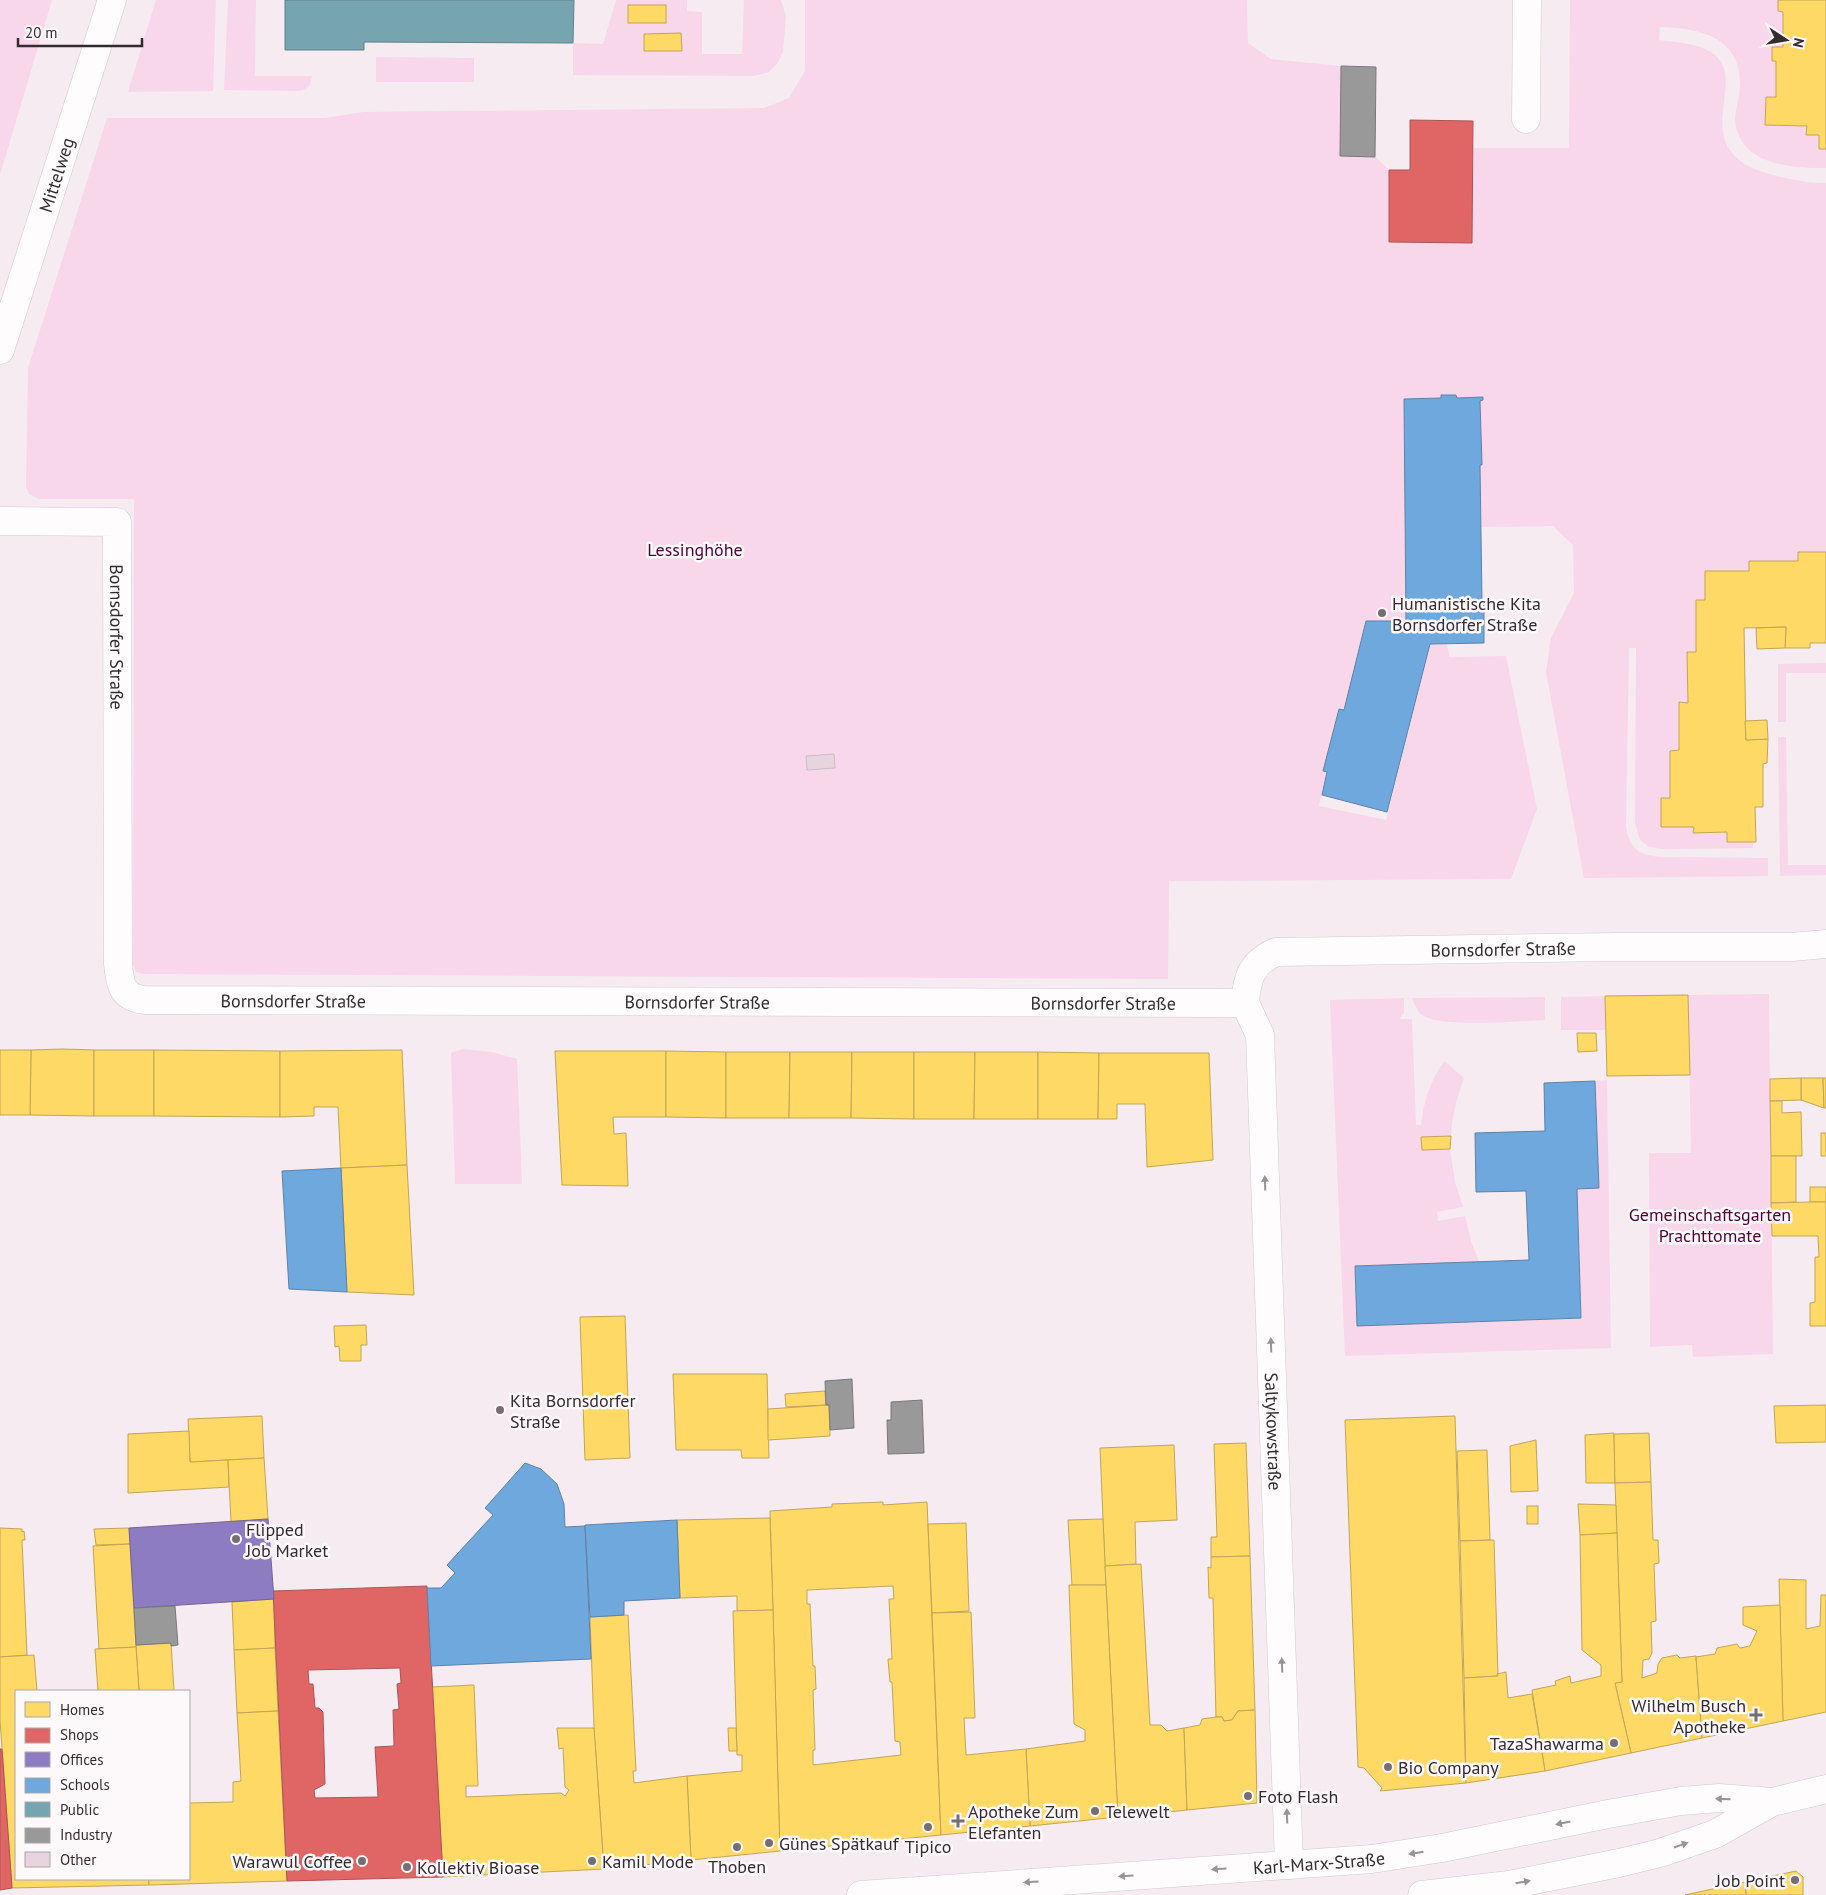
<svg xmlns="http://www.w3.org/2000/svg" width="1826" height="1895" viewBox="0 0 1826 1895" font-family="'PT Sans',sans-serif">
	<style>
		.green { fill: #f8d7ea }
		.homes { fill: #ffd966; stroke: #c2a556; fill-rule: evenodd }
		.shops { fill: #e06666; stroke: #ac5456; fill-rule: evenodd }
		.offices { fill: #8e7cc3; stroke: #736497 }
		.schools { fill: #6fa8dc; stroke: #5d82a8 }
		.public { fill: #76a5af; stroke: #628089 }
		.industry { fill: #999; stroke: #7a7879 }
		.building { fill: #e7d4df; stroke: #c8bfc3 }
		.lines { fill: none; stroke-linecap: round; stroke-linejoin: round }
		.street-casing { stroke: #d2c9ce; stroke-width: 29 }
		.secondary-casing { stroke: #d2c9ce; stroke-width: 29 }
		.street { stroke: #fefcfd; stroke-width: 28 }
		.secondary { stroke: #fefcfd; stroke-width: 28 }
		.oneway { fill: #989496 }
		.poi-dot { fill: #776e73; stroke: #fdf9fb; stroke-width: 2 }
		.labels { text-anchor: middle; dominant-baseline: central; stroke-width: 5; stroke-linejoin: round; paint-order: stroke }
		.street-label { font-size: 18px; fill: #332b2f; stroke: #fdf9fb }
		.park-label { font-size: 18px; fill: #4e0038; stroke: #fdf9fb }
		.poi-label { font-size: 18px; fill: #332b2f; stroke: #fdf9fb; text-anchor: start }
	</style>
	<rect width="100%" height="100%" fill="#f6ebf1"/>
	<g class="green">
		<path d="M0 0H52L0 175Z"/>
		<path d="M156 0H216L213 91 128 92Z"/>
		<path d="M228 0H256L255 76H312C310 85 309 89 300 91L224 90Z"/>
		<path d="M616 0H687V11L702 12V54H742L744 0H781L786 16 783 52 777 64 769 72 754 76 573 75V43L603 44Z"/>
		<path d="M805 0H1247L1248 43 1271 59 1341 66 1340 156 1375 157 1389 170V242L1472 243 1473 148H1569L1570 0H1778V11L1783 12V47H1772V61H1776V97H1766V125L1807 126 1806 135H1819V149H1826V168C1794 168 1745 166 1736 127 1733 113 1740 100 1740 86 1742 37 1699 28 1660 27L1659 40C1675 42 1696 43 1711 52 1755 80 1676 153 1777 176 1793 180 1809 183 1826 183V552H1798V561H1749V571H1705V600H1696V652H1687L1688 703H1679V750L1670 751V798L1661 799V827H1694L1693 833 1727 832 1753 842V848L1664 849 1649 847 1640 840 1635 823 1636 648H1629L1626 826C1629 851 1642 856 1665 857L1768 858V876L1584 878 1546 672 1551 638 1574 593 1573 545 1553 526 1481 527 1480 465H1482L1480 401 1483 400V398H1457L1456 395H1441V398L1404 399 1406 621 1366 622 1344 710 1339 709 1323 771 1327 772 1319 806 1386 820 1430 644 1447 643 1449 657 1506 656 1537 809 1511 879 1169 881 1168 979 143 974 136 972 133 965V946L134 499H39L29 494 26 487 28 368 107 118H325L363 112 764 108 789 98 805 71Z"/>
		<path d="M376 57 474 58V82H376Z"/>
		<path d="M1826 663V673H1786V722H1778V664Z"/>
		<path d="M1778 737H1786L1788 865H1826V875L1780 876Z"/>
		<path d="M1769 994 1773 1354 1693 1357 1692 1345 1650 1347 1649 1153H1691L1688 995Z"/>
		<path d="M1605 996V1030H1561V997Z"/>
		<path d="M1545 997V1020C1520 1021 1439 1028 1422 1015 1417 1011 1415 1005 1412 998Z"/>
		<path d="M1404 998V1013L1399 1019H1412L1416 1125H1421C1424 1100 1430 1081 1444 1061L1464 1078C1457 1098 1452 1115 1451 1136L1422 1137 1423 1150 1450 1149 1455 1182 1463 1207 1437 1212 1438 1221 1465 1216 1471 1241 1479 1262 1355 1266 1357 1326 1581 1318 1577 1189 1599 1188 1595 1081 1607 1080 1611 1348 1345 1356 1330 1000Z"/>
		<path d="M463 1049 492 1052 517 1059 522 1184H455L451 1053Z"/>
	</g>
	<g class="homes">
		<path d="M1778 0H1826V149H1819V135H1806L1807 126 1765 125 1766 97H1776V61H1772V47H1783V12L1778 11Z"/>
		<rect x="628" y="5" width="38" height="18"/>
		<path d="M681 33 682 51H644V34Z"/>
		<path d="M1798 552H1826V643H1810V648H1785L1786 627 1744 628 1746 740 1768 739 1767 763 1763 764V807H1755L1756 842H1727V832L1693 833 1694 827H1661V798H1670V751L1679 750V702L1688 703 1687 652H1696V600H1705V571H1749V561H1798Z"/>
		<path d="M1786 627 1785 648 1757 649 1756 628Z"/>
		<path d="M1767 720 1768 739 1746 740 1745 721Z"/>
		<path d="M1688 995 1690 1075 1607 1076 1605 996Z"/>
		<path d="M1577 1033H1596L1597 1051 1578 1052Z"/>
		<path d="M63 1049 94 1050V1116L30 1115 31 1050Z"/>
		<path d="M0 1050H31L30 1115H0Z"/>
		<rect x="94" y="1050" width="60" height="66"/>
		<path d="M154 1050 280 1051V1117L154 1116Z"/>
		<path d="M402 1050 407 1165 341 1168 338 1107H314V1116L280 1117V1051Z"/>
		<path d="M555 1051H666V1117H613L614 1134 626 1133 628 1186 562 1185Z"/>
		<path d="M666 1051 726 1052V1118L666 1117Z"/>
		<path d="M726 1052H790L789 1118H726Z"/>
		<path d="M790 1052H852L851 1118H789Z"/>
		<path d="M852 1052H914V1119L851 1118Z"/>
		<path d="M914 1052H975L974 1119H914Z"/>
		<path d="M975 1052H1038V1119H974Z"/>
		<path d="M1038 1052 1099 1053 1098 1119H1038Z"/>
		<path d="M1099 1053H1209L1213 1160 1147 1167 1145 1104H1117V1119H1098Z"/>
		<path d="M1801 1078H1823L1824 1108 1801 1100Z"/>
		<path d="M1801 1078V1100L1770 1101V1079Z"/>
		<path d="M1823 1078H1826V1108H1824Z"/>
		<path d="M1770 1101H1782V1113L1801 1112 1802 1156H1771Z"/>
		<rect x="1821" y="1133" width="5" height="23"/>
		<path d="M1451 1136 1450 1149 1422 1150 1421 1137Z"/>
		<path d="M1771 1156H1796V1202L1771 1203Z"/>
		<path d="M407 1165 414 1295 347 1292 341 1168Z"/>
		<rect x="1810" y="1187" width="16" height="15"/>
		<path d="M1810 1202H1826V1326H1810V1303L1815 1302V1257H1819L1818 1236H1772L1771 1203Z"/>
		<path d="M625 1316 630 1458 585 1460 580 1317Z"/>
		<path d="M366 1325 367 1345H361V1361H340L339 1346 335 1347 334 1326Z"/>
		<path d="M673 1374H767L769 1458H742L741 1450H676Z"/>
		<path d="M825 1391 826 1405 786 1407 785 1394Z"/>
		<path d="M829 1405 830 1436 768 1440V1409Z"/>
		<path d="M1826 1405V1442L1776 1443 1774 1406Z"/>
		<path d="M262 1416 264 1458 190 1462 188 1419Z"/>
		<path d="M1455 1416 1466 1783 1380 1791 1382 1788 1364 1768 1358 1767 1345 1420Z"/>
		<path d="M189 1431 190 1462 228 1460 229 1487 128 1493V1434Z"/>
		<path d="M1614 1433 1615 1483H1586L1585 1435Z"/>
		<path d="M1649 1433 1651 1482 1615 1483 1614 1434Z"/>
		<path d="M1536 1440 1538 1491 1511 1492 1510 1446Z"/>
		<path d="M1246 1443 1250 1556 1211 1557V1537H1217L1214 1444Z"/>
		<path d="M1174 1445 1177 1520 1135 1522 1136 1564 1105 1566 1100 1448Z"/>
		<path d="M1487 1450 1490 1540 1460 1541 1457 1451Z"/>
		<path d="M264 1458 268 1519 231 1522 228 1460Z"/>
		<path d="M1651 1482 1653 1540H1658L1659 1563 1654 1564 1656 1621 1651 1622 1652 1653 1649 1659 1643 1660 1642 1678 1657 1673 1658 1664 1662 1658 1677 1655 1680 1658 1696 1656 1702 1738 1631 1753 1615 1683 1622 1682 1615 1483Z"/>
		<path d="M883 1502V1505L927 1502 941 1835 780 1851 770 1511 832 1507V1504ZM893 1586 894 1599H889L892 1659H888L890 1682H892L895 1741 900 1742 901 1755 813 1765V1750H815L813 1690 816 1689 815 1666H813L810 1604H807V1590Z"/>
		<path d="M1578 1504 1616 1505 1617 1533 1580 1535Z"/>
		<rect x="1527" y="1506" width="11" height="18"/>
		<path d="M770 1518 773 1610 737 1611V1596L680 1598 677 1520Z"/>
		<path d="M1103 1519 1106 1585H1072L1068 1520Z"/>
		<path d="M966 1523 969 1611 932 1613 928 1524Z"/>
		<path d="M0 1528 22 1529V1532L24 1531 25 1540H22L27 1655 0 1657Z"/>
		<path d="M129 1528 130 1544 96 1545 94 1529Z"/>
		<path d="M1617 1533 1622 1682 1615 1683 1631 1753 1545 1771 1532 1690 1556 1685 1555 1681 1570 1676 1571 1683 1601 1676V1665L1582 1650 1580 1535Z"/>
		<path d="M1494 1540 1498 1676 1464 1678 1460 1541Z"/>
		<path d="M130 1544 136 1647 99 1649 93 1546Z"/>
		<path d="M1250 1556 1255 1710 1238 1711 1232 1720 1224 1721 1222 1717H1216L1213 1598H1209L1208 1567 1211 1568V1557Z"/>
		<path d="M1141 1564 1150 1725H1161L1167 1731 1184 1728 1187 1810 1118 1817 1105 1566Z"/>
		<path d="M1779 1579 1806 1580V1629L1820 1626 1821 1595H1826V1712L1783 1721Z"/>
		<path d="M1069 1585H1106L1118 1817 1030 1826 1026 1749 1085 1741V1730L1074 1724Z"/>
		<path d="M274 1599 275 1648 234 1650 232 1602Z"/>
		<path d="M1780 1605 1783 1721 1702 1738 1696 1657 1715 1654 1717 1648 1737 1644 1740 1648 1750 1646 1757 1631 1743 1625V1607Z"/>
		<path d="M773 1610 780 1851 691 1860 687 1776 742 1771V1755H737L733 1611Z"/>
		<path d="M971 1612 975 1718H964L966 1755 1026 1749 1030 1826 941 1835 932 1613Z"/>
		<path d="M628 1615 636 1771H633L634 1783 687 1776 691 1860 604 1869 594 1728 590 1617Z"/>
		<path d="M171 1643 174 1691H139L136 1645Z"/>
		<path d="M136 1647 139 1691H98L95 1649Z"/>
		<path d="M275 1648 278 1711 237 1713 234 1650Z"/>
		<path d="M34 1655 37 1691H16V1879H149V1885L12 1888 0 1720V1657Z"/>
		<path d="M1506 1672 1508 1698 1532 1694 1545 1771 1466 1783 1464 1678 1498 1676 1497 1674Z"/>
		<path d="M474 1685 478 1786H466V1797L561 1793 565 1796 569 1790 565 1787 563 1748 559 1749 557 1728H594L604 1869 443 1877 432 1687Z"/>
		<path d="M1255 1710 1257 1803 1187 1810 1184 1728 1200 1725 1202 1719 1216 1717H1222L1224 1721 1232 1720 1238 1711Z"/>
		<path d="M278 1711 287 1881 149 1885V1879H189V1803L233 1802V1782L241 1781 237 1713Z"/>
		<path d="M728 1728H736L737 1751H729Z"/>
		<path d="M1796 1871 1803 1877V1895H1746L1745 1882Z"/>
		<path d="M1745 1882 1746 1895H1685L1717 1888Z"/>
	</g>
	<g class="shops">
		<path d="M1410 120 1473 121 1472 243 1389 242V170H1410Z"/>
		<path d="M427 1586 443 1877 287 1881 273 1591ZM400 1668 401 1683 397 1684 399 1709 393 1710 394 1746 375 1747 378 1797 315 1798 314 1790 325 1784 323 1712 319 1708H315L313 1684H309L308 1670Z"/>
		<path d="M0 1749H2L12 1888 0 1890Z"/>
	</g>
	<path class="offices" d="M268 1519 274 1599 134 1608 129 1528Z"/>
	<g class="schools">
		<path d="M1441 395H1456L1457 398 1483 397V400L1480 401 1482 465H1480L1482 602H1484V643L1430 644 1387 812 1322 795 1327 772 1323 771 1339 709 1344 710 1366 621H1406L1404 399 1441 398Z"/>
		<path d="M1595 1081 1599 1188 1577 1189 1581 1318 1357 1326 1355 1266 1529 1260 1526 1191 1476 1192 1475 1133 1545 1131 1544 1083Z"/>
		<path d="M341 1168 347 1292 289 1289 282 1171Z"/>
		<path d="M525 1463 541 1469 557 1484 564 1504 565 1527 585 1526 591 1659 431 1666 427 1588H441L455 1573 447 1565 493 1515 485 1508Z"/>
		<path d="M677 1520 680 1598 624 1601V1615L590 1617 585 1525Z"/>
	</g>
	<path class="public" d="M285 0H574L573 43 364 42V50H285Z"/>
	<g class="industry">
		<path d="M1341 66 1376 67 1375 157 1340 156Z"/>
		<path d="M852 1379 854 1428 830 1430 829 1405H826L825 1381Z"/>
		<path d="M922 1400 924 1453 888 1454 887 1420H891V1402Z"/>
		<path d="M175 1606 178 1645 171 1646V1643L136 1645 134 1608Z"/>
	</g>
	<path class="building" d="M834 754 835 768 807 770 806 756Z"/>
	<g class="lines">
		<g class="street-casing">
			<g id="street">
				<path d="M1526 119 1527 0"/>
				<path id="s1" d="M0 350 112 0"/>
				<path id="s2" d="M0 521 117 522 118 964C120 985 122 997 144 1000L1245 1003"/>
				<path id="s3" d="M1245 1003 1260 1035 1289 1865"/>
				<path id="s4" d="M1245 1003C1247 978 1251 963 1276 952L1617 947H1792L1826 944"/>
			</g>
		</g>
		<g class="secondary-casing">
			<g id="secondary">
				<path id="s5" d="M861 1895 1372 1859 1442 1848 1608 1814 1681 1801 1719 1798 1772 1802"/>
				<path d="M1422 1895 1509 1885 1619 1863 1660 1853 1715 1834 1772 1802 1826 1789"/>
			</g>
		</g>
		<use href="#street" class="street"/>
		<use href="#secondary" class="secondary"/>
	</g>
	<defs><path id="oneway-solid" d="M-6-.8H1V-3.2L6.5 0L1 3.2V.8H-6Z" transform="scale(1.25)"/></defs>
	<g class="oneway">
		<use href="#oneway-solid" transform="translate(1265 1183) rotate(-92)"/>
		<use href="#oneway-solid" transform="translate(1271 1345) rotate(-92)"/>
		<use href="#oneway-solid" transform="translate(1282 1665) rotate(-92)"/>
		<use href="#oneway-solid" transform="translate(1723 1799) rotate(-179)"/>
		<use href="#oneway-solid" transform="translate(1287 1816) rotate(-92)"/>
		<use href="#oneway-solid" transform="translate(1563 1823) rotate(168)"/>
		<use href="#oneway-solid" transform="translate(1681 1845) rotate(-19)"/>
		<use href="#oneway-solid" transform="translate(1416 1853) rotate(171)"/>
		<use href="#oneway-solid" transform="translate(1219 1869) rotate(176)"/>
		<use href="#oneway-solid" transform="translate(1126 1876) rotate(176)"/>
		<use href="#oneway-solid" transform="translate(1031 1882) rotate(176)"/>
		<use href="#oneway-solid" transform="translate(1523 1882) rotate(-10)"/>
	</g>
	<g class="poi-dot">
		<circle cx="1382" cy="613" r="5"/>
		<circle cx="500" cy="1410" r="5"/>
		<circle cx="236" cy="1539" r="5"/>
		<path d="M1753.5 1707.5h5v5h5v5h-5v5h-5v-5h-5v-5h5z"/>
		<circle cx="1614" cy="1743" r="5"/>
		<circle cx="1388" cy="1767" r="5"/>
		<circle cx="1248" cy="1796" r="5"/>
		<circle cx="1095" cy="1811" r="5"/>
		<path d="M955.5 1813.5h5v5h5v5h-5v5h-5v-5h-5v-5h5z"/>
		<circle cx="928" cy="1827" r="5"/>
		<circle cx="769" cy="1843" r="5"/>
		<circle cx="737" cy="1847" r="5"/>
		<circle cx="362" cy="1861" r="5"/>
		<circle cx="592" cy="1861" r="5"/>
		<circle cx="407" cy="1867" r="5"/>
		<circle cx="1795" cy="1880" r="5"/>
	</g>
	<g class="labels">
		<g class="street-label">
			<text stroke="none"><textPath href="#s1" startOffset="184">Mittelweg</textPath></text>
			<text stroke="none"><textPath href="#s2" startOffset="232">Bornsdorfer Straße</textPath></text>
			<text stroke="none"><textPath href="#s4" startOffset="291">Bornsdorfer Straße</textPath></text>
			<text stroke="none"><textPath href="#s2" startOffset="758">Bornsdorfer Straße</textPath></text>
			<text stroke="none"><textPath href="#s2" startOffset="1162">Bornsdorfer Straße</textPath></text>
			<text stroke="none"><textPath href="#s2" startOffset="1568">Bornsdorfer Straße</textPath></text>
			<text stroke="none"><textPath href="#s3" startOffset="432">Saltykowstraße</textPath></text>
			<text stroke="none"><textPath href="#s5" startOffset="459">Karl-Marx-Straße</textPath></text>
		</g>
		<g class="park-label">
			<text x="695" y="549">Lessinghöhe</text>
			<text x="1710" y="1214">Gemeinschaftsgarten<tspan x="1710" dy="21">Prachttomate</tspan></text>
		</g>
		<g class="poi-label">
			<text x="1392" y="603">Humanistische Kita<tspan x="1392" dy="21">Bornsdorfer Straße</tspan></text>
			<text x="510" y="1400">Kita Bornsdorfer<tspan x="510" dy="21">Straße</tspan></text>
			<text x="246" y="1529">Flipped<tspan x="246" dy="21">Job Market</tspan></text>
			<text x="1746" y="1705" text-anchor="end">Wilhelm Busch<tspan x="1746" dy="21">Apotheke</tspan></text>
			<text x="1604" y="1743" text-anchor="end">TazaShawarma</text>
			<text x="1398" y="1767">Bio Company</text>
			<text x="1258" y="1796">Foto Flash</text>
			<text x="968" y="1811">Apotheke Zum<tspan x="968" dy="21">Elefanten</tspan></text>
			<text x="1105" y="1811">Telewelt</text>
			<text x="779" y="1843">Günes Spätkauf</text>
			<text x="928" y="1846" text-anchor="middle">Tipico</text>
			<text x="352" y="1861" text-anchor="end">Warawul Coffee</text>
			<text x="602" y="1861">Kamil Mode</text>
			<text x="737" y="1866" text-anchor="middle">Thoben</text>
			<text x="417" y="1867">Kollektiv Bioase</text>
			<text x="1785" y="1880" text-anchor="end">Job Point</text>
		</g>
	</g>
	<rect x="15" y="1690" width="175" height="190" fill="#fdf9fb" stroke="#aca7a9"/>
	<rect x="25" y="1702" width="25" height="15" fill="#ffd966" stroke="#aca7a9"/>
	<text x="60" y="1715" font-size="15" fill="#332b2f">Homes</text>
	<rect x="25" y="1728" width="25" height="15" fill="#e06666" stroke="#aca7a9"/>
	<text x="60" y="1740" font-size="15" fill="#332b2f">Shops</text>
	<rect x="25" y="1752" width="25" height="15" fill="#8e7cc3" stroke="#aca7a9"/>
	<text x="60" y="1765" font-size="15" fill="#332b2f">Offices</text>
	<rect x="25" y="1778" width="25" height="15" fill="#6fa8dc" stroke="#aca7a9"/>
	<text x="60" y="1790" font-size="15" fill="#332b2f">Schools</text>
	<rect x="25" y="1802" width="25" height="15" fill="#76a5af" stroke="#aca7a9"/>
	<text x="60" y="1815" font-size="15" fill="#332b2f">Public</text>
	<rect x="25" y="1828" width="25" height="15" fill="#999999" stroke="#aca7a9"/>
	<text x="60" y="1840" font-size="15" fill="#332b2f">Industry</text>
	<rect x="25" y="1852" width="25" height="15" fill="#e7d4df" stroke="#aca7a9"/>
	<text x="60" y="1865" font-size="15" fill="#332b2f">Other</text>
	<g transform="translate(1786 40) rotate(102)" stroke="#fdf9fb" stroke-width="4" paint-order="stroke">
	<path d="M0-4L9 19L0 12L-9 19Z" fill="#332b2f"/>
	<text y="-8" font-size="14" font-weight="bold" text-anchor="middle" fill="#332b2f">N</text>
	</g>
	<path d="M18 38v8h124v-8" fill="none" stroke="#332b2f" stroke-width="2.5"/>
	<text x="25" y="38" font-size="15" fill="#332b2f" stroke="#fdf9fb" stroke-width="4" paint-order="stroke">20 m</text>
</svg>
